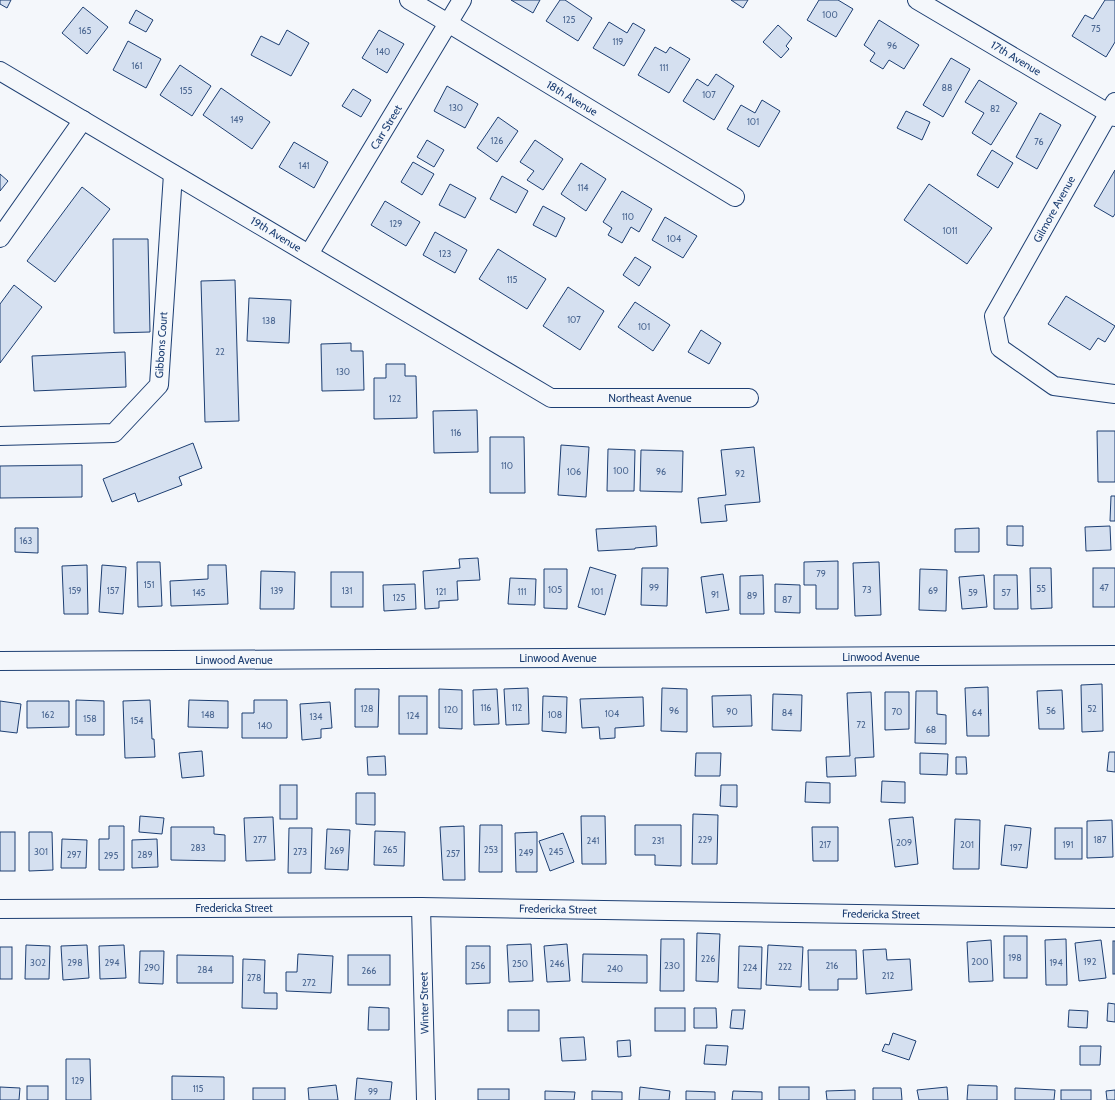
<svg xmlns="http://www.w3.org/2000/svg" width="1115" height="1100" viewBox="0 0 1115 1100" font-family="Cabin,sans-serif">
	<style>
		.building { fill: #d5e0f0; stroke: #1d3f73 }
		.lines { fill: none; stroke-linecap: round; stroke-linejoin: round }
		.street-casing { stroke: #1d3f73; stroke-width: 20 }
		.street { stroke: #f4f7fb; stroke-width: 18 }
		.labels { text-anchor: middle; dominant-baseline: central; stroke-width: 3; stroke-linejoin: round; paint-order: stroke }
		.number-label { font-size: 9px; fill: #4b6792 }
		.street-label { font-size: 11px; fill: #1d3f73; stroke: #f4f7fb }
	</style>
	<rect width="100%" height="100%" fill="#f4f7fb"/>
	<g class="building">
		<path d="M0 0H11L7 8 0 4Z"/>
		<path d="M511 0H540L533 13Z"/>
		<path d="M560 0H565L592 18 578 41 546 21Z"/>
		<path d="M731 0H748L743 8Z"/>
		<path d="M819 0H838L853 9 836 37 807 20Z"/>
		<path d="M1105 0H1115V42L1106 57 1072 36 1085 15 1093 19Z"/>
		<path d="M83 7 108 27 87 54 62 33Z"/>
		<path d="M136 10 153 20 146 32 129 23Z"/>
		<path d="M879 20 919 45 904 69 889 60 883 69 870 61 875 53 864 45Z"/>
		<path d="M609 22 627 33 633 23 645 30 624 66 593 48Z"/>
		<path d="M778 25 792 38 786 46 789 49 781 58 763 42Z"/>
		<path d="M287 30 309 43 291 76 251 55 261 36 279 45Z"/>
		<path d="M379 30 404 44 387 73 362 58Z"/>
		<path d="M128 41 161 59 146 88 113 70Z"/>
		<path d="M655 47 666 53 670 47 690 59 669 93 638 75Z"/>
		<path d="M951 58 970 69 943 117 923 105Z"/>
		<path d="M180 65 211 86 192 116 160 95Z"/>
		<path d="M716 74 734 86 714 120 683 101 697 79 708 86Z"/>
		<path d="M979 80 1017 103 991 145 972 133 984 113 965 102Z"/>
		<path d="M447 86 478 104 465 128 434 111Z"/>
		<path d="M221 88 270 122 252 149 203 115Z"/>
		<path d="M353 89 371 100 361 117 342 106Z"/>
		<path d="M762 100 780 111 759 147 727 129 741 105 755 113Z"/>
		<path d="M906 111 930 122 922 140 897 128Z"/>
		<path d="M1040 113 1061 125 1037 169 1016 157Z"/>
		<path d="M498 117 518 131 497 162 477 148Z"/>
		<path d="M427 140 444 150 434 167 417 157Z"/>
		<path d="M535 140 563 159 543 190 527 180 534 171 520 162Z"/>
		<path d="M294 142 328 162 314 188 279 167Z"/>
		<path d="M992 150 1013 163 998 188 977 175Z"/>
		<path d="M413 162 434 174 422 195 401 182Z"/>
		<path d="M581 163 606 179 586 211 561 194Z"/>
		<path d="M1115 170V214L1113 217 1094 206Z"/>
		<path d="M0 174 8 181 0 191Z"/>
		<path d="M502 176 528 191 516 213 490 199Z"/>
		<path d="M450 184 476 198 465 218 439 205Z"/>
		<path d="M929 184 992 228 967 264 904 220Z"/>
		<path d="M82 187 110 209 55 282 27 261Z"/>
		<path d="M622 191 652 209 639 232 631 227 622 243 608 235 612 228 603 222Z"/>
		<path d="M385 201 420 222 406 246 371 225Z"/>
		<path d="M543 206 565 218 556 237 533 225Z"/>
		<path d="M665 217 697 236 683 258 652 240Z"/>
		<path d="M435 232 467 250 455 273 423 255Z"/>
		<path d="M113 239H148L150 332 114 333Z"/>
		<path d="M498 249 546 279 527 309 479 279Z"/>
		<path d="M635 257 651 267 639 286 623 275Z"/>
		<path d="M235 280 239 421 205 422 201 281Z"/>
		<path d="M14 285 42 307 0 363V304Z"/>
		<path d="M568 287 604 311 580 350 543 326Z"/>
		<path d="M1066 296 1115 326 1105 342 1098 338 1090 350 1048 324Z"/>
		<path d="M249 298 291 300 289 343 247 341Z"/>
		<path d="M635 302 670 325 653 351 618 327Z"/>
		<path d="M701 330 721 343 709 364 688 352Z"/>
		<path d="M351 343V351H363L364 390 322 391 321 344Z"/>
		<path d="M125 352 126 387 34 391 32 356Z"/>
		<path d="M386 364H405V376H416L417 418 374 419V378H386Z"/>
		<path d="M477 410 478 452 434 453 433 411Z"/>
		<path d="M1097 431H1115V482H1098Z"/>
		<path d="M490 437H524L525 493H490Z"/>
		<path d="M193 443 202 468 179 477 182 485 138 502 135 493 112 502 103 479Z"/>
		<path d="M561 445 589 447 586 497 558 495Z"/>
		<path d="M754 447 760 502 725 505 727 521 701 523 698 498 726 495 721 450Z"/>
		<path d="M608 449 635 450 634 491H607Z"/>
		<path d="M641 450 683 451 682 492 640 491Z"/>
		<path d="M82 465V497L0 498V466Z"/>
		<path d="M1111 496H1115V521H1110Z"/>
		<path d="M656 526 657 546 635 548V549L598 551 596 529Z"/>
		<path d="M1007 526H1023V546L1007 545Z"/>
		<path d="M1110 526 1111 550 1086 551 1085 527Z"/>
		<path d="M15 528H38V553L15 552Z"/>
		<path d="M979 528V552H955V529Z"/>
		<path d="M478 558 480 580 457 581 458 600 439 601V608L425 609 423 571 460 568 459 559Z"/>
		<path d="M838 561V609H816V585H804V562Z"/>
		<path d="M137 562H160L162 606 138 607Z"/>
		<path d="M879 562 881 615 855 616 853 563Z"/>
		<path d="M87 565 88 614H64L62 566Z"/>
		<path d="M102 565 126 567 123 614 99 612Z"/>
		<path d="M208 565H226L228 604 171 606 170 581 208 579Z"/>
		<path d="M590 567 616 575 605 615 578 607Z"/>
		<path d="M642 568H668L667 606 641 605Z"/>
		<path d="M1030 568H1051L1052 608 1031 609Z"/>
		<rect x="1093" y="568" width="22" height="39"/>
		<path d="M544 569H567V609L544 608Z"/>
		<path d="M920 569 947 570 946 611 919 610Z"/>
		<path d="M261 571 295 572 294 609H260Z"/>
		<rect x="331" y="572" width="32" height="35"/>
		<path d="M723 574 729 610 706 613 701 577Z"/>
		<path d="M763 575 764 614H740V576Z"/>
		<path d="M984 575 987 607 962 609 959 577Z"/>
		<path d="M994 575H1017L1018 609H994Z"/>
		<path d="M510 578 536 579 535 605 508 604Z"/>
		<path d="M415 584 416 609 384 611 383 585Z"/>
		<path d="M775 584 800 585V613L775 612Z"/>
		<path d="M1102 684 1103 731 1082 732 1081 685Z"/>
		<path d="M988 687 989 736H967L965 688Z"/>
		<path d="M528 688 529 724 506 725 504 689Z"/>
		<path d="M662 688 687 689V732L661 731Z"/>
		<path d="M355 689H379L378 727H355Z"/>
		<path d="M439 689 462 690V729L439 728Z"/>
		<path d="M497 689 499 724 474 725 473 690Z"/>
		<path d="M1062 690 1064 729H1039L1037 691Z"/>
		<path d="M916 691H937V714L946 715V744L915 743Z"/>
		<path d="M871 692 874 757 855 758 856 776 827 777 826 757 850 756 847 693Z"/>
		<path d="M885 692H909V729L885 730Z"/>
		<path d="M773 694 802 695 801 731 772 730Z"/>
		<path d="M751 695 752 726 713 727 712 696Z"/>
		<rect x="399" y="696" width="28" height="38"/>
		<path d="M543 696 567 697 566 733 542 731Z"/>
		<path d="M643 697 644 726 615 728V738L600 739 599 727 582 728 580 699Z"/>
		<path d="M76 700 104 701V735H76Z"/>
		<path d="M150 700 152 739H154L155 757 125 758 123 701Z"/>
		<path d="M189 700 228 701V728L188 727Z"/>
		<path d="M254 700H287V738H242V713H254Z"/>
		<path d="M0 701 21 704 17 733 0 731Z"/>
		<path d="M27 701H69V727L27 728Z"/>
		<path d="M330 702 332 728 321 729V738L302 740 300 704Z"/>
		<path d="M202 751 204 776 182 778 179 753Z"/>
		<path d="M1109 752H1115V772L1107 771Z"/>
		<path d="M696 753H721L720 776H695Z"/>
		<path d="M920 753 948 754 947 775 920 774Z"/>
		<path d="M385 756 386 775H368L367 757Z"/>
		<path d="M956 757H966L967 774H956Z"/>
		<path d="M882 781 905 782V803L881 802Z"/>
		<path d="M806 782 830 783V803L805 802Z"/>
		<rect x="280" y="785" width="17" height="34"/>
		<path d="M721 785H737V807L720 806Z"/>
		<path d="M356 793H375V825L356 824Z"/>
		<path d="M693 814 718 815 717 864H692Z"/>
		<path d="M140 816 164 818 162 834 139 832Z"/>
		<path d="M581 816H605L606 864H582Z"/>
		<path d="M273 817 275 860 246 861 244 818Z"/>
		<path d="M913 817 918 864 895 867 889 819Z"/>
		<path d="M955 819 980 820 979 869H953Z"/>
		<path d="M1112 820 1113 857 1087 858V821Z"/>
		<path d="M480 825H502V872H479Z"/>
		<path d="M635 825H681V866L655 865V855H635Z"/>
		<path d="M1005 825 1031 828 1027 868 1001 865Z"/>
		<path d="M109 826H124V870H99V839H109Z"/>
		<path d="M464 826 465 880H443L440 827Z"/>
		<path d="M171 827H214V834L225 835V861L171 860Z"/>
		<path d="M812 827H838V861H813Z"/>
		<path d="M289 828H312L311 873H288Z"/>
		<rect x="1055" y="828" width="27" height="31"/>
		<path d="M327 829 350 830 348 870 325 869Z"/>
		<path d="M375 831 405 832 404 866 374 865Z"/>
		<rect x="0" y="832" width="15" height="39"/>
		<path d="M29 832H52L53 870 29 871Z"/>
		<path d="M537 832V872H516L515 833Z"/>
		<path d="M563 833 574 862 550 871 539 841Z"/>
		<path d="M62 839 87 840 86 868H61Z"/>
		<path d="M157 839 158 867 132 868V840Z"/>
		<path d="M697 933 720 934 718 982 696 981Z"/>
		<rect x="1004" y="936" width="23" height="42"/>
		<path d="M661 939H684V991H660Z"/>
		<path d="M1066 939 1067 985H1046L1045 940Z"/>
		<path d="M991 940 993 981 969 982 967 942Z"/>
		<path d="M1101 940 1106 978 1079 981 1075 943Z"/>
		<rect x="1113" y="941" width="2" height="33"/>
		<path d="M531 944 533 981 509 982 507 945Z"/>
		<path d="M567 944 570 981 547 982 544 946Z"/>
		<path d="M26 945 50 946 49 979H25Z"/>
		<path d="M87 945 89 978 63 980 61 946Z"/>
		<path d="M124 945 126 978 100 979 99 946Z"/>
		<path d="M768 945 803 947 801 987 766 985Z"/>
		<path d="M466 946H490V983L466 984Z"/>
		<path d="M739 946 762 947 761 989 738 988Z"/>
		<rect x="0" y="947" width="12" height="32"/>
		<path d="M886 949 887 960 910 959 912 990 866 994 863 950Z"/>
		<path d="M808 950H856L857 979H838V990H809Z"/>
		<path d="M140 951H164L163 984 139 983Z"/>
		<path d="M298 954 333 956 331 993 286 991V972H297Z"/>
		<path d="M583 954 647 955V983L582 982Z"/>
		<path d="M177 955 233 956V983H177Z"/>
		<rect x="348" y="955" width="42" height="30"/>
		<path d="M243 959 265 960 264 993H277V1009L242 1008Z"/>
		<path d="M1108 1003 1115 1004V1022L1107 1021Z"/>
		<path d="M369 1007 389 1008V1030H368Z"/>
		<rect x="655" y="1008" width="30" height="23"/>
		<path d="M694 1008H716L717 1028H694Z"/>
		<rect x="508" y="1010" width="31" height="21"/>
		<path d="M732 1010H745L743 1029 730 1028Z"/>
		<path d="M1069 1010 1088 1011 1087 1028 1068 1027Z"/>
		<path d="M893 1033 916 1041 909 1060 882 1051 885 1044 889 1045Z"/>
		<path d="M584 1037 586 1060 562 1061 560 1038Z"/>
		<path d="M630 1040 631 1056 618 1057 617 1041Z"/>
		<path d="M706 1045 728 1046 726 1065 704 1064Z"/>
		<path d="M1080 1046H1101L1100 1065H1080Z"/>
		<path d="M66 1059H90L91 1100H66Z"/>
		<path d="M172 1076 224 1077V1100H172Z"/>
		<path d="M357 1078 392 1082 390 1100H355Z"/>
		<path d="M336 1085 338 1100H309L308 1088Z"/>
		<path d="M968 1085 997 1086V1100H967Z"/>
		<rect x="27" y="1086" width="21" height="14"/>
		<path d="M0 1087 20 1088 19 1100H0Z"/>
		<path d="M640 1087 670 1091 669 1100H639Z"/>
		<rect x="779" y="1087" width="30" height="13"/>
		<path d="M947 1087 948 1100H919L917 1090Z"/>
		<rect x="253" y="1088" width="32" height="12"/>
		<path d="M873 1088H901L902 1100H873Z"/>
		<path d="M1015 1088 1055 1090 1054 1100H1015Z"/>
		<rect x="478" y="1089" width="31" height="11"/>
		<path d="M855 1090V1100H827L826 1091Z"/>
		<rect x="1061" y="1090" width="30" height="10"/>
		<path d="M1115 1090V1100H1107L1106 1091Z"/>
		<path d="M545 1091 575 1092 574 1100H545Z"/>
		<path d="M592 1091 622 1092V1100H592Z"/>
		<path d="M686 1091 715 1092V1100H686Z"/>
		<path d="M733 1091 762 1092V1100H732Z"/>
	</g>
	<g class="lines">
		<g class="street-casing">
			<g id="street">
				<path d="M409 0 448 23 735 197"/>
				<path d="M917 0 1115 117"/>
				<path d="M0 71 551 398H749"/>
				<path d="M1115 102 994 316 1000 348 1054 386 1115 394"/>
				<path d="M0 238 83 120"/>
				<path d="M309 254 462 0"/>
				<path d="M0 436 114 433 159 385 173 174"/>
				<path d="M0 661 1115 655"/>
				<path d="M421 907 426 1100"/>
				<path d="M0 909 421 907 1115 918"/>
			</g>
		</g>
		<use href="#street" class="street"/>
	</g>
	<g class="labels">
		<g class="number-label">
			<text x="830" y="14">100</text>
			<text x="569" y="19">125</text>
			<text x="1096" y="28">75</text>
			<text x="85" y="30">165</text>
			<text x="618" y="41">119</text>
			<text x="892" y="45">96</text>
			<text x="383" y="51">140</text>
			<text x="137" y="65">161</text>
			<text x="664" y="67">111</text>
			<text x="947" y="87">88</text>
			<text x="186" y="90">155</text>
			<text x="709" y="94">107</text>
			<text x="456" y="107">130</text>
			<text x="995" y="108">82</text>
			<text x="237" y="119">149</text>
			<text x="753" y="121">101</text>
			<text x="497" y="140">126</text>
			<text x="1039" y="141">76</text>
			<text x="304" y="165">141</text>
			<text x="583" y="187">114</text>
			<text x="628" y="216">110</text>
			<text x="396" y="223">129</text>
			<text x="950" y="230">1011</text>
			<text x="674" y="238">104</text>
			<text x="445" y="253">123</text>
			<text x="512" y="279">115</text>
			<text x="574" y="319">107</text>
			<text x="269" y="320">138</text>
			<text x="644" y="326">101</text>
			<text x="220" y="351">22</text>
			<text x="343" y="371">130</text>
			<text x="395" y="398">122</text>
			<text x="456" y="432">116</text>
			<text x="507" y="465">110</text>
			<text x="621" y="470">100</text>
			<text x="574" y="471">106</text>
			<text x="661" y="471">96</text>
			<text x="740" y="473">92</text>
			<text x="26" y="540">163</text>
			<text x="821" y="573">79</text>
			<text x="149" y="584">151</text>
			<text x="654" y="587">99</text>
			<text x="1104" y="587">47</text>
			<text x="1041" y="588">55</text>
			<text x="555" y="589">105</text>
			<text x="867" y="589">73</text>
			<text x="75" y="590">159</text>
			<text x="113" y="590">157</text>
			<text x="277" y="590">139</text>
			<text x="347" y="590">131</text>
			<text x="933" y="590">69</text>
			<text x="441" y="591">121</text>
			<text x="522" y="591">111</text>
			<text x="597" y="591">101</text>
			<text x="199" y="592">145</text>
			<text x="973" y="592">59</text>
			<text x="1006" y="592">57</text>
			<text x="715" y="594">91</text>
			<text x="752" y="595">89</text>
			<text x="399" y="597">125</text>
			<text x="787" y="599">87</text>
			<text x="486" y="707">116</text>
			<text x="517" y="707">112</text>
			<text x="367" y="708">128</text>
			<text x="1092" y="708">52</text>
			<text x="451" y="709">120</text>
			<text x="674" y="710">96</text>
			<text x="1051" y="710">56</text>
			<text x="732" y="711">90</text>
			<text x="897" y="711">70</text>
			<text x="787" y="712">84</text>
			<text x="977" y="712">64</text>
			<text x="612" y="713">104</text>
			<text x="48" y="714">162</text>
			<text x="208" y="714">148</text>
			<text x="555" y="714">108</text>
			<text x="413" y="715">124</text>
			<text x="316" y="716">134</text>
			<text x="90" y="718">158</text>
			<text x="137" y="720">154</text>
			<text x="861" y="724">72</text>
			<text x="265" y="725">140</text>
			<text x="931" y="729">68</text>
			<text x="260" y="839">277</text>
			<text x="705" y="839">229</text>
			<text x="1100" y="839">187</text>
			<text x="593" y="840">241</text>
			<text x="658" y="840">231</text>
			<text x="904" y="842">209</text>
			<text x="825" y="844">217</text>
			<text x="967" y="844">201</text>
			<text x="1068" y="844">191</text>
			<text x="198" y="847">283</text>
			<text x="1016" y="847">197</text>
			<text x="390" y="849">265</text>
			<text x="491" y="849">253</text>
			<text x="337" y="850">269</text>
			<text x="41" y="851">301</text>
			<text x="300" y="851">273</text>
			<text x="556" y="851">245</text>
			<text x="526" y="852">249</text>
			<text x="453" y="853">257</text>
			<text x="74" y="854">297</text>
			<text x="145" y="854">289</text>
			<text x="111" y="855">295</text>
			<text x="1015" y="957">198</text>
			<text x="708" y="958">226</text>
			<text x="980" y="961">200</text>
			<text x="1090" y="961">192</text>
			<text x="38" y="962">302</text>
			<text x="75" y="962">298</text>
			<text x="112" y="962">294</text>
			<text x="1056" y="962">194</text>
			<text x="520" y="963">250</text>
			<text x="557" y="963">246</text>
			<text x="478" y="965">256</text>
			<text x="672" y="965">230</text>
			<text x="832" y="965">216</text>
			<text x="785" y="966">222</text>
			<text x="152" y="967">290</text>
			<text x="750" y="967">224</text>
			<text x="615" y="968">240</text>
			<text x="205" y="969">284</text>
			<text x="369" y="970">266</text>
			<text x="888" y="975">212</text>
			<text x="254" y="977">278</text>
			<text x="309" y="982">272</text>
			<text x="78" y="1080">129</text>
			<text x="198" y="1088">115</text>
			<text x="373" y="1091">99</text>
		</g>
		<g class="street-label">
			<text transform="translate(1016 58) rotate(31)">17th Avenue</text>
			<text transform="translate(572 98) rotate(31)">18th Avenue</text>
			<text transform="translate(386 127) rotate(-59)">Carr Street</text>
			<text transform="translate(1054 209) rotate(-61)">Gilmore Avenue</text>
			<text transform="translate(276 234) rotate(31)">19th Avenue</text>
			<text transform="translate(161 345) rotate(-86)">Gibbons Court</text>
			<text x="650" y="398">Northeast Avenue</text>
			<text x="881" y="657">Linwood Avenue</text>
			<text x="558" y="658">Linwood Avenue</text>
			<text x="234" y="660">Linwood Avenue</text>
			<text x="234" y="908">Fredericka Street</text>
			<text transform="translate(558 909) rotate(1)">Fredericka Street</text>
			<text transform="translate(881 914) rotate(1)">Fredericka Street</text>
			<text transform="translate(424 1003) rotate(-91)">Winter Street</text>
		</g>
	</g>
</svg>
